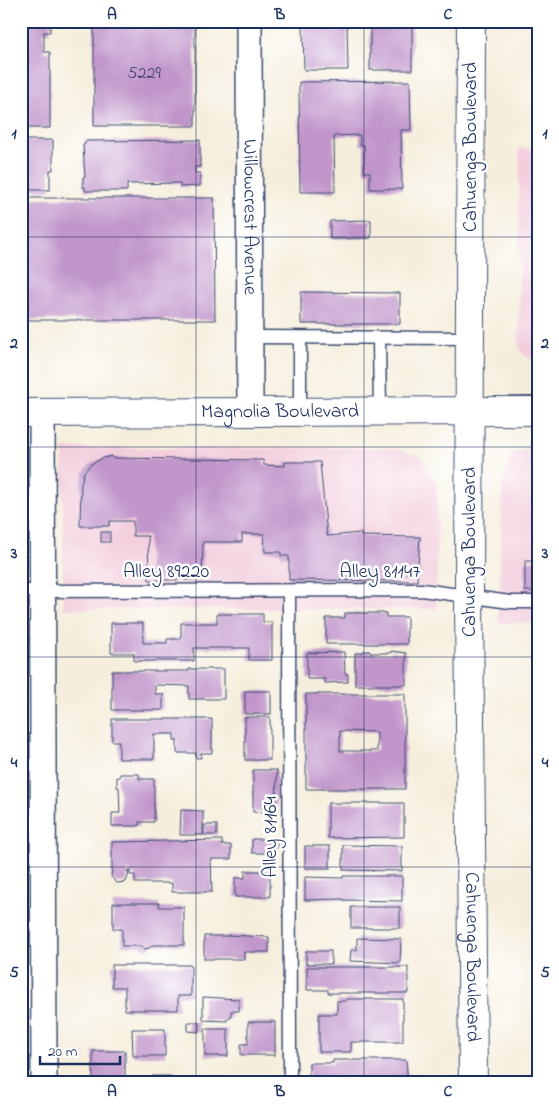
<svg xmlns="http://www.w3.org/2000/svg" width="559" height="1104" viewBox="0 0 559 1104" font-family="'Indie Flower',sans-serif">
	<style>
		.built { fill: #f3cfde }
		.building { fill: #c196cb; fill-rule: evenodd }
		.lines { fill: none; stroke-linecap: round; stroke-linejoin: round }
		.lane-casing { stroke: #3c4c71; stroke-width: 15 }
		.street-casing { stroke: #3c4c71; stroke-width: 28 }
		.secondary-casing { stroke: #3c4c71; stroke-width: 30 }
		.lane { stroke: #fff; stroke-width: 12 }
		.street { stroke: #fff; stroke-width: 25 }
		.secondary { stroke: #fff; stroke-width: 28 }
		.grid { fill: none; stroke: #1b2f5e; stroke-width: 1; stroke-opacity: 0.55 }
		.labels { text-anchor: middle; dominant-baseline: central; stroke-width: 5; stroke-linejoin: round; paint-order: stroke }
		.number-label { font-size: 18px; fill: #444979 }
		.street-label { font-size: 20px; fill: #1b2f5e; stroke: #fff }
		.neatline { fill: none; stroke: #1b2f5e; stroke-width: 2 }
		.grid-label { font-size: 16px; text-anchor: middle; font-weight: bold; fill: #1b2f5e }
	</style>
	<rect width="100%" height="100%" fill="#fff"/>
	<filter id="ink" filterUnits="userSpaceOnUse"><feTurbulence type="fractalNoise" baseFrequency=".02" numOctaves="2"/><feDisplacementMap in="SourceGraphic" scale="10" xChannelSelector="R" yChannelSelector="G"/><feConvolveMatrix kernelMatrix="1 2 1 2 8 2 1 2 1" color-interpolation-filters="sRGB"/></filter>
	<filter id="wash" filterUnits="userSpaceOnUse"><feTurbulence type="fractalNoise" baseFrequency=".0096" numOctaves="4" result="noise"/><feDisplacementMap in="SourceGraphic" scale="20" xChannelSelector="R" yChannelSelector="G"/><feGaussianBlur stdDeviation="1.12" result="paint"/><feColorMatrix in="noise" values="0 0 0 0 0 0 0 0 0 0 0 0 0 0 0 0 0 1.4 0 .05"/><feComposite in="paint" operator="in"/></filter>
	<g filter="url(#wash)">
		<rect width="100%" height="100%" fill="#f5eedc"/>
		<g class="built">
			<path d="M519 148 538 149V361L524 356 519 348Z"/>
			<path d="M538 446V623H498L503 478 512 453Z"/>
			<path d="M63 448H393L421 457 437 484V609H63Z"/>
		</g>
		<g id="blocks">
			<g class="building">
				<path d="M21 21H50V32H44V52H50V128H21Z"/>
				<rect x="94" y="21" width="101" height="105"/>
				<rect x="370" y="21" width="42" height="49"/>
				<path d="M303 24H347L348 70H304Z"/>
				<path d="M410 81 411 130H401L402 189H370V172H364V145H360V135L334 136 335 192H300L299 82Z"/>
				<path d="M21 140H53V170H50V190H21Z"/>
				<path d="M200 140V167H195V173H200V186L180 187V183L127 184V191H85V187H83V177H85L83 145 85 144V141Z"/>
				<path d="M21 198H214L215 320H21Z"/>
				<path d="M371 220V238L330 239V221Z"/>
				<path d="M301 292 400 293V324H301Z"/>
				<path d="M112 456V458L263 460 264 465 285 466V462H320L327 536 361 533V536L420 537 417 581 289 580V556H281V552H265L264 534H242V542H203L202 580H184V570L179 569V580H149L148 536H133V521H110L109 526H80L81 483 84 472 91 464 103 458Z"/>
				<rect x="101" y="532" width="9" height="10"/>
				<rect x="525" y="561" width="13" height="30"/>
				<path d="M345 613H386V617H407V644H326V618H345Z"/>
				<path d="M217 614H263V622H272V660H249V648H194V661H134V653H111V623H143V643H167V639H181V623H217Z"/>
				<path d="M363 651H370V653H391V651L406 653V685H355V653H363Z"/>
				<path d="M344 652 345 674H348V682L325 683V679H307V653Z"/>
				<path d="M189 669H224V699H189V686L155 685V694H163V710H112V671H189Z"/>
				<rect x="245" y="691" width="26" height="23"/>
				<path d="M306 694H405V789H306ZM340 731 377 732V751H340Z"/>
				<rect x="245" y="717" width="25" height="43"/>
				<path d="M112 719H212V753H201V758H196V753H177V740H174V734H154V759H119V741H112Z"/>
				<path d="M253 770H277L276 813 253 812Z"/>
				<path d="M120 774H139V779H154V822H139V826H112V813H120L119 787H117V777H120Z"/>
				<path d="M328 803H404V837L328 838Z"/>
				<path d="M181 810 203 811V835H180Z"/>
				<rect x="204" y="825" width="13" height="10"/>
				<path d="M252 839H277V848H267V853H252Z"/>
				<path d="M222 840V845H231V859H211L212 892H172V883H135V875H130V871H127L129 873 126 882 117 883 111 877 112 870V842Z"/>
				<path d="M343 845 402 846V871L343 870Z"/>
				<rect x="305" y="846" width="25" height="22"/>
				<path d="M245 871H270V897H235V878H245Z"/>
				<path d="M343 876H402V901L343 900V899L305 900V877L343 878Z"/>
				<path d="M113 903H159V907H184V945H153L149 948 145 949 140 946H122V929H113Z"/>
				<rect x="351" y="907" width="49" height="21"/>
				<path d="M228 935 269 937V952H244V959H204V936H228Z"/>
				<path d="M357 938 401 939 400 963 350 961 351 950H357Z"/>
				<rect x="306" y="951" width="25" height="13"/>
				<path d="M112 965H191V996H178V1010H125V987H112Z"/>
				<path d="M307 967H408V993H328V990H307Z"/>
				<path d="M203 997 239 999V1011H231V1018H227V1021L203 1020Z"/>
				<path d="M346 999H403V1042H351V1052H319V1014H337V1001H346Z"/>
				<path d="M188 1022H199V1032L188 1031Z"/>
				<path d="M248 1022H275V1055H241V1044H248Z"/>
				<path d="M132 1029H165V1056H133Z"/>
				<rect x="205" y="1029" width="23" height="27"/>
				<rect x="93" y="1051" width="32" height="32"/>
				<path d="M333 1060H406L408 1083H309V1063H333Z"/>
				<rect x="153" y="1076" width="18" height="7"/>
			</g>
		</g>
	</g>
	<g filter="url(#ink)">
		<use href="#blocks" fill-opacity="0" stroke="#3c4c71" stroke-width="1"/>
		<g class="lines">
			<g class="lane-casing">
				<g id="lane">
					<path d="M250 337 470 338"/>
					<path d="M300 338V412"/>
					<path d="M379 338 380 412"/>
					<path d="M21 591 422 590 510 602H538"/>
					<path d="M289 591 290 1083"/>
				</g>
			</g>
			<g class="street-casing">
				<g id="street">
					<path id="s1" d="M249 21 250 413"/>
					<path d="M42 413 44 1083"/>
				</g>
			</g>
			<g class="secondary-casing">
				<g id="secondary">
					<path id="s2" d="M471 21 469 596 473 1083"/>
					<path id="s3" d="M21 413 538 411"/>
				</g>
			</g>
			<use href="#lane" class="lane"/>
			<use href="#street" class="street"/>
			<use href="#secondary" class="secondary"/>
		</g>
	</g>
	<path class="grid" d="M196 21V1083M364 21V1083M21 237H538M21 447H538M21 657H538M21 867H538"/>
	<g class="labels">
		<g class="number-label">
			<text x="144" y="74">5229</text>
		</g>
		<g class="street-label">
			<text transform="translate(471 147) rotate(-90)">Cahuenga Boulevard</text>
			<text stroke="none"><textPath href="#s1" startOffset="196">Willowcrest Avenue</textPath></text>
			<text stroke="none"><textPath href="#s3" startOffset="259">Magnolia Boulevard</textPath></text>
			<text transform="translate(470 552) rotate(-90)">Cahuenga Boulevard</text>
			<text x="166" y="572">Alley 89220</text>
			<text x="380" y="572">Alley 81147</text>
			<text transform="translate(271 837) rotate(-90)">Alley 81164</text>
			<text stroke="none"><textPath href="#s2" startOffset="936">Cahuenga Boulevard</textPath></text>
		</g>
	</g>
	<rect width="559" height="1104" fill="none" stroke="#fff" stroke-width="55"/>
	<path d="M40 1056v8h80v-8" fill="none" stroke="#1b2f5e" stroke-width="2.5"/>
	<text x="48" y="1056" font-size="15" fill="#1b2f5e" stroke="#ffffff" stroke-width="4" paint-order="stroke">20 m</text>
	<rect x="28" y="28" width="504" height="1048" class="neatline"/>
	<g class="grid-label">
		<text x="112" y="19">A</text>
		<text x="280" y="19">B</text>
		<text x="448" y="19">C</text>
		<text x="14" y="138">1</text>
		<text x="545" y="138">1</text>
		<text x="14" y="348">2</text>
		<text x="545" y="348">2</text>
		<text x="14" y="558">3</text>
		<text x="545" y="558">3</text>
		<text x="14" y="767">4</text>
		<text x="545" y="767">4</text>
		<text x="14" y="977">5</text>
		<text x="545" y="977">5</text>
		<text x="112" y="1096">A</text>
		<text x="280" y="1096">B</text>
		<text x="448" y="1096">C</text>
	</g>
</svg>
